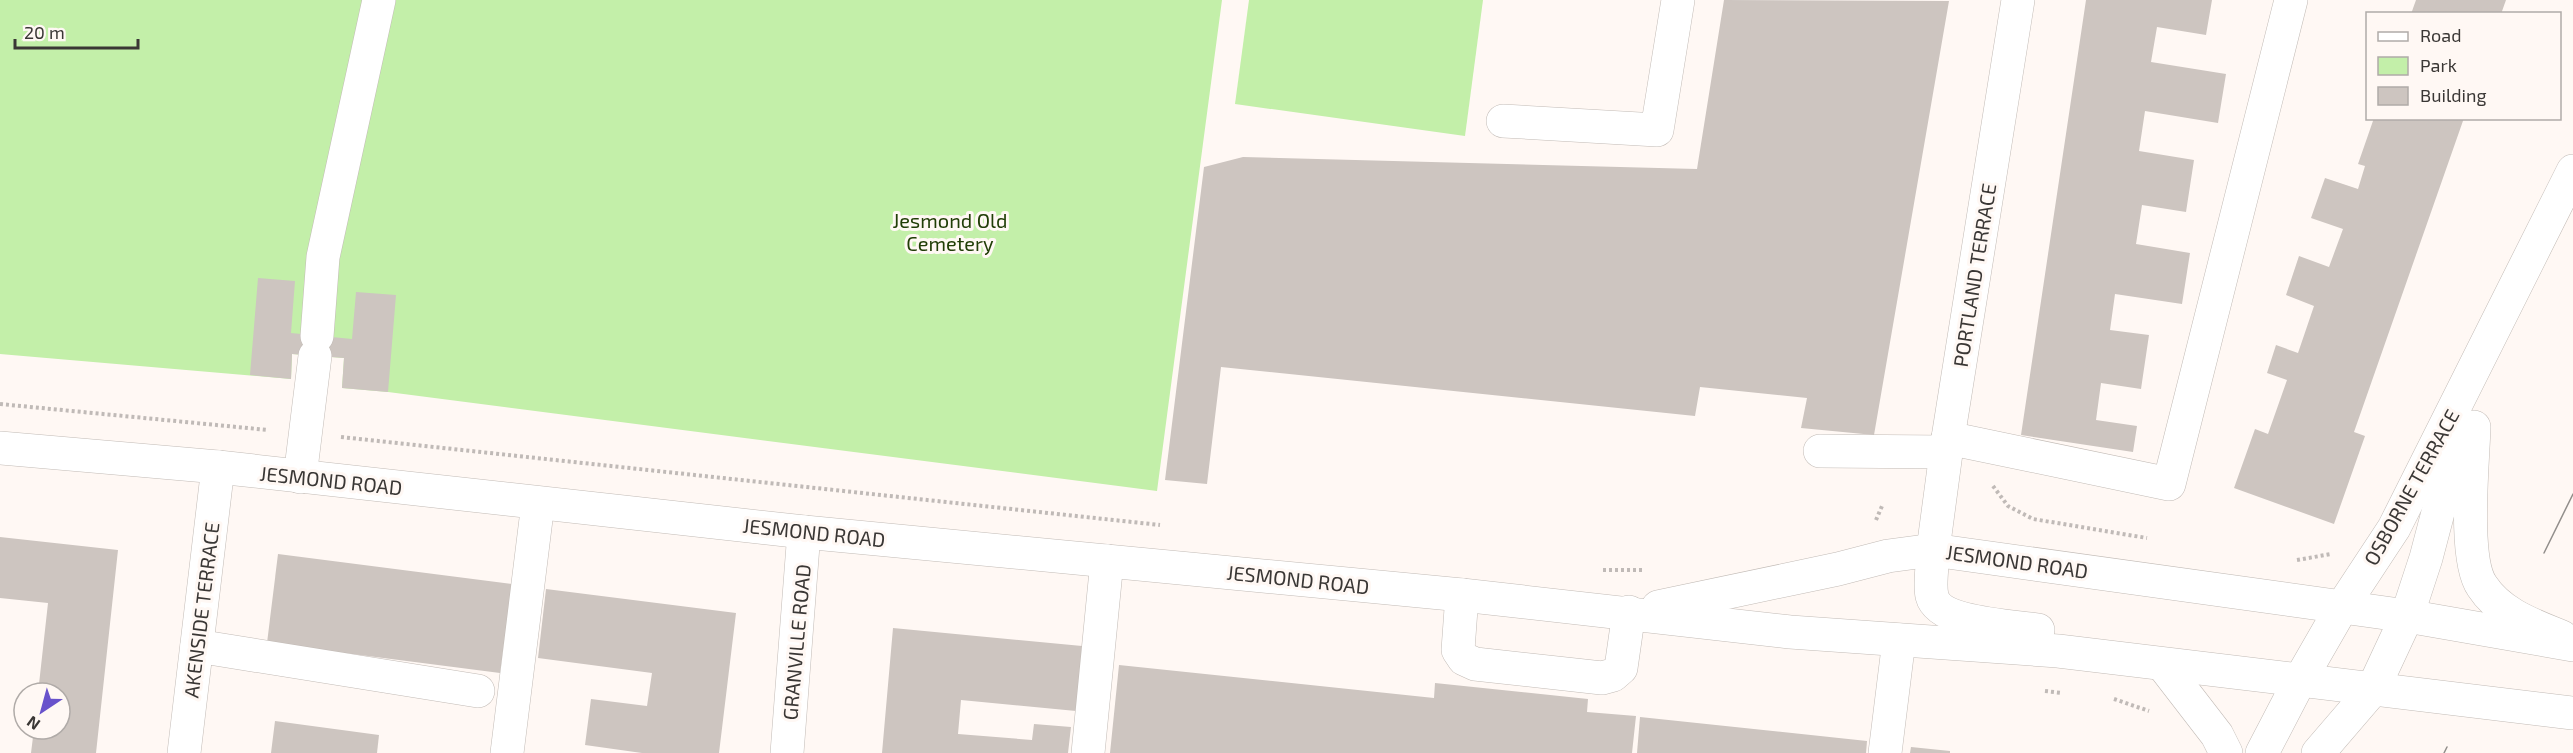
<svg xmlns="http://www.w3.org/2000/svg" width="2573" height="753" viewBox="0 0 2573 753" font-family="'Exo 2',sans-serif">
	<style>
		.green { fill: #c3efa9 }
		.building { fill: #cdc5c0 }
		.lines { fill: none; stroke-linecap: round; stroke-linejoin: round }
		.minor-casing { stroke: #c2bbb6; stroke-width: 34 }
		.major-casing { stroke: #c2bbb6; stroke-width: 34 }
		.highway-casing { stroke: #c2bbb6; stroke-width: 34 }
		.path { stroke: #c0bab7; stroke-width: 4; stroke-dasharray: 3 3; stroke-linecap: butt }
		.minor { stroke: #fff; stroke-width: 33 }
		.major { stroke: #fff; stroke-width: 33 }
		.highway { stroke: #fff; stroke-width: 33 }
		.tram { stroke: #928e8b; stroke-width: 1.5 }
		.labels { text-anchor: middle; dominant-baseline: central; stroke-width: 6; stroke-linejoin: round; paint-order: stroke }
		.park-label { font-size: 20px; fill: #213e07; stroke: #fff8f4 }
		.street-label { font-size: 20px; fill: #3a3735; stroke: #fff8f4 }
	</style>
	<rect width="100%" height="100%" fill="#fff8f4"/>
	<g class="green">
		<path d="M0 0H1222L1157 491 388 392 342 388 344 358 292 354 291 379 0 354Z"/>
		<path d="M1249 0H1483L1465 136 1235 104Z"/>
	</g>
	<g class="building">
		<path d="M1724 0 1949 1 1874 435 1801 428 1807 398 1700 387 1695 416 1221 367 1207 484 1165 480 1204 167 1243 157 1697 169Z"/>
		<path d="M2086 0H2212L2206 35 2157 27 2151 62 2226 74 2218 123 2145 111 2139 151 2194 160 2186 212 2142 205 2136 244 2190 253 2182 304 2115 294 2110 330 2149 335 2141 389 2101 383 2096 420 2137 426 2133 452 2021 435Z"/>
		<path d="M2416 0H2506L2501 14H2411Z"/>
		<path d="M2374 118H2464L2354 432 2365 436 2334 524 2234 488 2255 429 2268 434 2287 380 2267 373 2276 345 2298 353 2314 306 2286 295 2299 256 2329 267 2343 229 2311 218 2325 178 2358 189 2365 166 2358 164Z"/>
		<path d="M258 278 295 281 291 333 352 339 356 292 396 295 388 392 342 388 344 358 292 354 291 379 250 375Z"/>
		<path d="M0 537 118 550 96 753H31L34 729H60V693H38L48 603 0 598Z"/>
		<path d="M278 554 512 584 500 673 267 643Z"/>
		<path d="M546 589 736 613 719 753H642L585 745 591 699 647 706 652 673 538 658Z"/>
		<path d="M893 628 1082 646 1076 711 961 700 958 734 1032 740 1034 724 1071 727 1068 753H882Z"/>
		<path d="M1119 665 1434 698 1435 683 1588 699 1587 712 1636 716 1632 753H1110Z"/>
		<path d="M1640 717 1867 741 1866 753H1637Z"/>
		<path d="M275 721 379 735 377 753H271Z"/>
		<path d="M1911 747 1950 751V753H1910Z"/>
	</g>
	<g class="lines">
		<g class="minor-casing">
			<g id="minor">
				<path d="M1503 121 1657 130 1678 0"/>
				<path d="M317 336 323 257 379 0"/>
				<path d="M1948 438 2169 484 2291 0"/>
				<path d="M1820 451 1946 452"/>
				<path d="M300 477 315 356"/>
				<path d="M1462 595 1458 650 1464 659 1475 664 1602 678 1613 675 1621 668 1629 612"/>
				<path d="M197 646 478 691"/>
				<path d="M184 753 218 467"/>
				<path d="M507 753 538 503"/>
				<path d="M787 753 804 532"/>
				<path d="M1088 753 1107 561"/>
				<path d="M1885 753 1899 640"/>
			</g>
		</g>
		<g class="major-casing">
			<g id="major">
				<path d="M2474 427C2473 462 2463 559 2482 586 2500 614 2533 625 2562 637"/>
				<path d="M1933 550 1948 438 2018 0"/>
				<path d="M2163 665 2217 735 2226 753"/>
				<path d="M2262 753 2300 680 2342 607 2394 528 2573 171"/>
				<path d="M2318 753 2373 689 2407 616 2426 558 2461 425"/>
			</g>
		</g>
		<g class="highway-casing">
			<g id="highway">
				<path d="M0 448 218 467 804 532 1462 595 1790 632 2058 651 2573 713"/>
				<path d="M1933 550C1933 564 1929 583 1932 596 1939 624 2014 626 2038 630"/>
				<path d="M1658 607 1838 569 1888 556 1933 550 2407 616 2573 645"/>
			</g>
		</g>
		<g class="path">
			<path d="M0 404 268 430"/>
			<path d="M341 437 1160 525"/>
			<path d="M1993 486 2008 506 2033 519 2147 538"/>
			<path d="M1876 520 1882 506"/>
			<path d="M2297 560 2331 554"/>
			<path d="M1603 570H1644"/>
			<path d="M2045 691 2062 693"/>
			<path d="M2114 699 2149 711"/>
		</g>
		<use href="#minor" class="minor"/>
		<use href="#major" class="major"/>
		<use href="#highway" class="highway"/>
		<g class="tram">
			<path d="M2544 553 2573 494"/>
			<path d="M2444 753 2447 747"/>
		</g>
	</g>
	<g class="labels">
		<g class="park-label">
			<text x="950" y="220">Jesmond Old<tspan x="950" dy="23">Cemetery</tspan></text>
		</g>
		<g class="street-label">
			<text transform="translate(1974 275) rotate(-81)">PORTLAND TERRACE</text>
			<text transform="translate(331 480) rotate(6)">JESMOND ROAD</text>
			<text transform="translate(2411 487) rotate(-61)">OSBORNE TERRACE</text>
			<text transform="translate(814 532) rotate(6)">JESMOND ROAD</text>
			<text transform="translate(2017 561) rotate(8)">JESMOND ROAD</text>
			<text transform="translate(1298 579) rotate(6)">JESMOND ROAD</text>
			<text transform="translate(201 610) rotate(-83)">AKENSIDE TERRACE</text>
			<text transform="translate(796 642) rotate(-85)">GRANVILLE ROAD</text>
		</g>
	</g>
	<rect x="2366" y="12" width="195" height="108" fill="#fff8f4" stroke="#b0aba8" stroke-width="1.5"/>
	<rect x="2378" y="32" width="30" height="9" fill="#ffffff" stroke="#b0aba8" stroke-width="1.5"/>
	<text x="2420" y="42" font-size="18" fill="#3a3735">Road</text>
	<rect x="2378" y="57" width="30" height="18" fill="#c3efa9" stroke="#b0aba8" stroke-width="1.5"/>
	<text x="2420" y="72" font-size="18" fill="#3a3735">Park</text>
	<rect x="2378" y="87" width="30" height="18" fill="#cdc5c0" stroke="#b0aba8" stroke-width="1.5"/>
	<text x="2420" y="102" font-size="18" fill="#3a3735">Building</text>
	<g transform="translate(42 711) rotate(216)"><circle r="28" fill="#fff8f4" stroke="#b0aba8" stroke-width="1.5"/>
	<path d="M0-4.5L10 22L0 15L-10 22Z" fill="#6852cb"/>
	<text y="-9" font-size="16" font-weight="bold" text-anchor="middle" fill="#3a3735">N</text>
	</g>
	<path d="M15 39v9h123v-9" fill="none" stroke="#3a3735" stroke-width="3"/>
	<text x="24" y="39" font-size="18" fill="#3a3735" stroke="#fff8f4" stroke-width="4.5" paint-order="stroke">20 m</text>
</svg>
